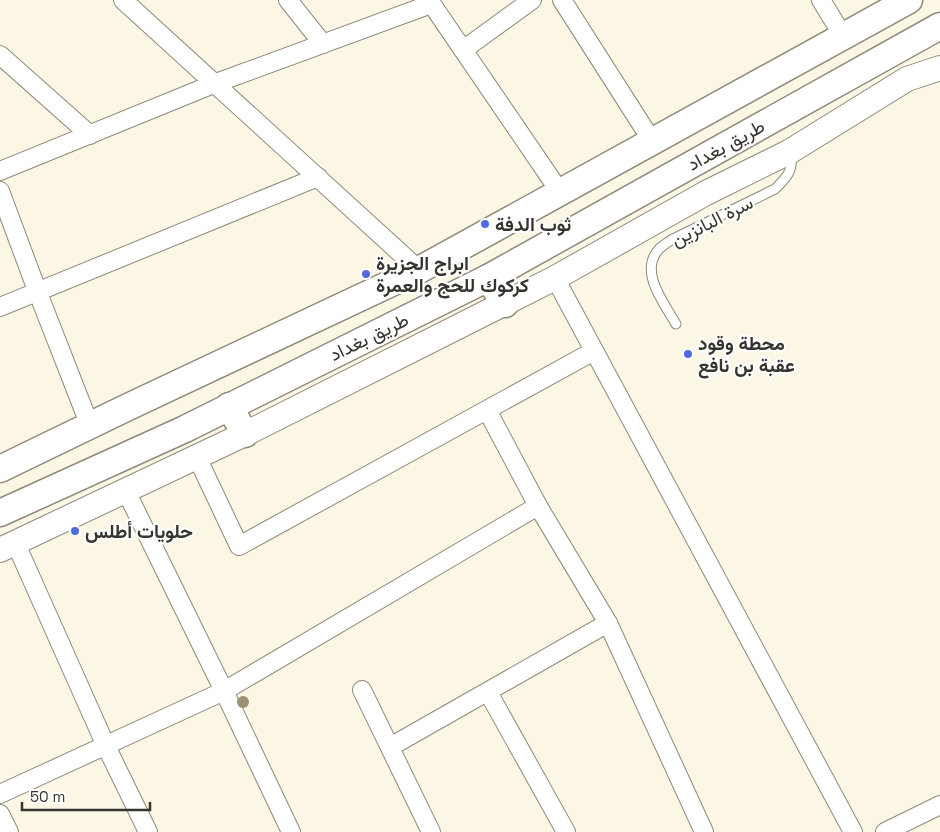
<svg xmlns="http://www.w3.org/2000/svg" width="940" height="832" viewBox="0 0 940 832" font-family="'Space Grotesk',Vazirmatn,sans-serif">
	<style>
		.lines { fill: none; stroke-linecap: round; stroke-linejoin: round }
		.lane-casing { stroke: #8e897a; stroke-width: 11 }
		.street-casing { stroke: #8e897a; stroke-width: 20 }
		.secondary-casing { stroke: #8e897a; stroke-width: 26 }
		.primary-casing { stroke: #8e897a; stroke-width: 29 }
		.lane { stroke: #fff; stroke-width: 9 }
		.street { stroke: #fff; stroke-width: 18 }
		.secondary { stroke: #fff; stroke-width: 24 }
		.primary { stroke: #fff; stroke-width: 26 }
		.tree { fill: #9c9174 }
		.poi-dot { fill: #506adf; stroke: #fff; stroke-width: 2 }
		.labels { text-anchor: middle; dominant-baseline: central; stroke-width: 4.5; stroke-linejoin: round; paint-order: stroke }
		.street-label { font-size: 19px; fill: #36342e; stroke: #fff }
		.poi-label { font-size: 19px; font-weight: bold; fill: #36342e; stroke: #fff; text-anchor: start }
	</style>
	<rect width="100%" height="100%" fill="#fcf6e5"/>
	<g class="lines">
		<g class="lane-casing">
			<path id="lane" d="M676 324C665 304 638 272 659 249 662 246 667 243 671 240L775 189C785 179 795 170 790 155"/>
		</g>
		<g class="street-casing">
			<g id="street">
				<path d="M123 0 419 270"/>
				<path d="M288 0 323 44"/>
				<path d="M429 0 560 192"/>
				<path d="M562 0 652 141"/>
				<path d="M821 0 843 36"/>
				<path d="M463 50 532 0"/>
				<path d="M0 55 90 135"/>
				<path d="M0 171 216 83 431 4"/>
				<path d="M0 191 38 293 90 426"/>
				<path d="M555 278 853 832"/>
				<path d="M0 307 318 177"/>
				<path d="M487 410 538 506 608 623 704 832"/>
				<path d="M197 457 239 546 594 351"/>
				<path d="M126 491 224 691 291 832"/>
				<path d="M16 544 106 746 148 832"/>
				<path d="M362 690 431 832"/>
				<path d="M488 692 566 832"/>
				<path d="M390 747 608 623"/>
				<path d="M0 794 224 691 538 506"/>
				<path d="M0 814 9 832"/>
				<path d="M885 832 940 805"/>
			</g>
		</g>
		<g class="secondary-casing">
			<path id="secondary" d="M0 550 245 434 555 278 706 193 789 152 907 79 940 68"/>
		</g>
		<g class="primary-casing">
			<g id="primary">
				<path d="M488 278 505 304"/>
				<path d="M229 406 245 434"/>
				<path d="M0 469 128 407 419 270 909 0"/>
				<path d="M0 513 185 429 488 278 940 26"/>
			</g>
		</g>
		<use href="#lane" class="lane"/>
		<use href="#street" class="street"/>
		<use href="#secondary" class="secondary"/>
		<use href="#primary" class="primary"/>
	</g>
	<circle class="tree" cx="243" cy="702" r="6"/>
	<g class="poi-dot">
		<circle cx="485" cy="224" r="5"/>
		<circle cx="366" cy="274" r="5"/>
		<circle cx="688" cy="354" r="5"/>
		<circle cx="75" cy="531" r="5"/>
	</g>
	<g class="labels">
		<g class="street-label">
			<text transform="translate(726 145) rotate(-29)">طريق بغداد</text>
			<text transform="translate(712 221) rotate(-27)">سرة البانزين</text>
			<text transform="translate(369 337) rotate(-26)">طريق بغداد</text>
		</g>
		<g class="poi-label">
			<text x="495" y="224">ثوب الدفة</text>
			<text x="376" y="263">ابراج الجزيرة<tspan x="376" dy="22">كركوك للحج والعمرة</tspan></text>
			<text x="698" y="343">محطة وقود<tspan x="698" dy="22">عقبة بن نافع</tspan></text>
			<text x="85" y="531">حلويات أطلس</text>
		</g>
	</g>
	<path d="M22 802v8h128v-8" fill="none" stroke="#36342e" stroke-width="2.5"/>
	<text x="30" y="802" font-size="15" fill="#36342e" stroke="#ffffff" stroke-width="4" paint-order="stroke">50 m</text>
</svg>
